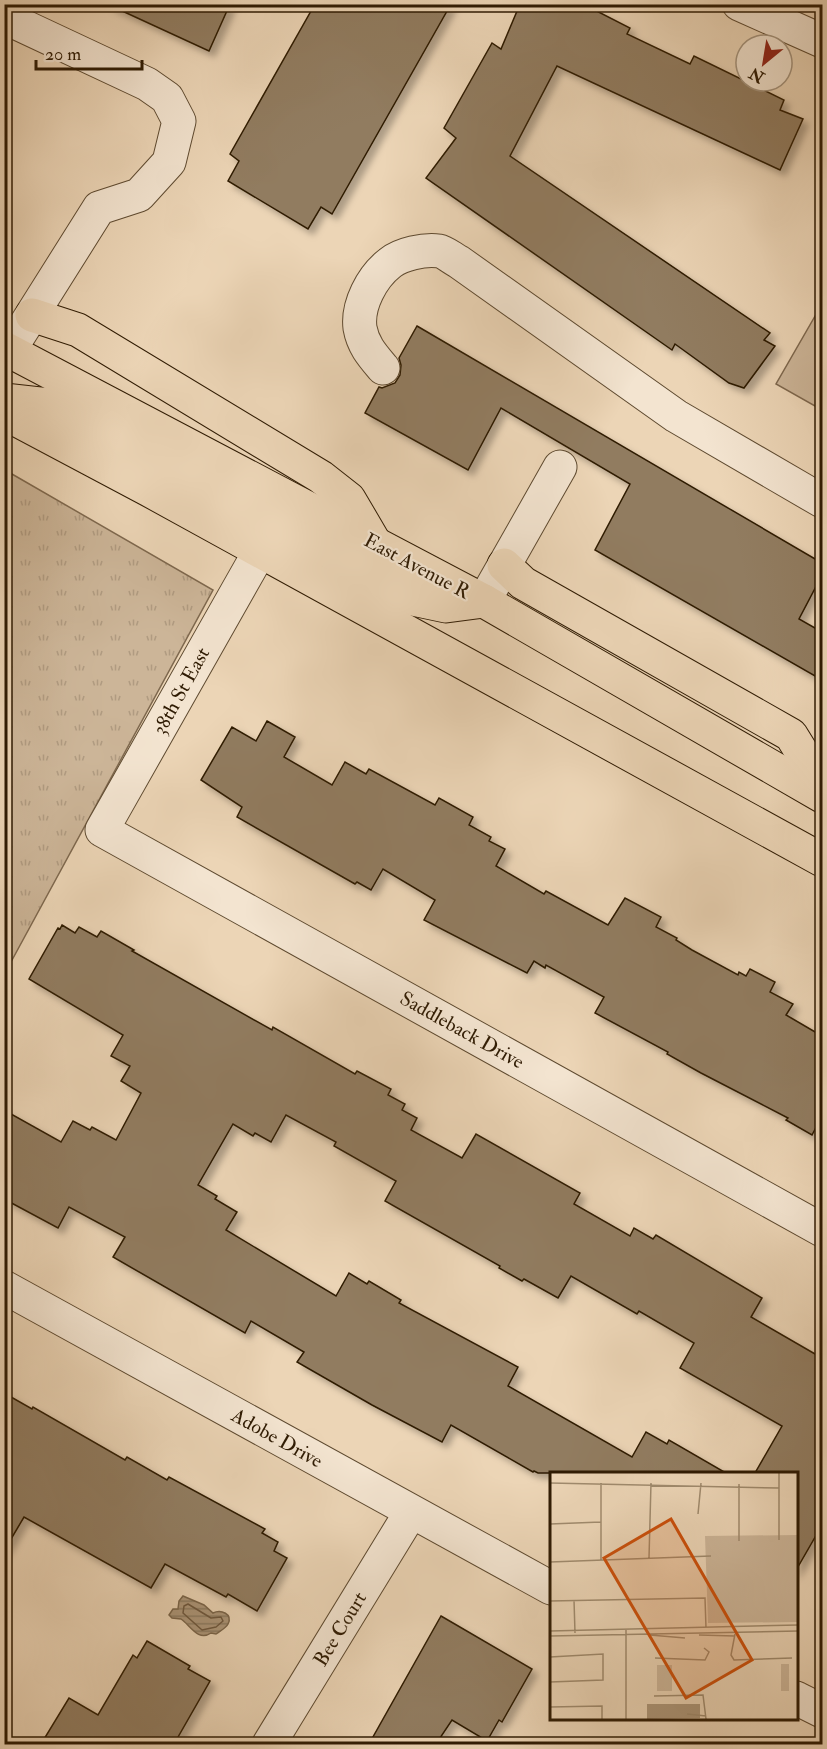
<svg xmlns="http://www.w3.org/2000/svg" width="827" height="1749" viewBox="0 0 827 1749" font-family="'IM FELL Double Pica',serif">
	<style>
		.grass { fill: url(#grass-tufts); stroke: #7e684e; stroke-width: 1.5 }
		.pitch { fill: #ccb598; stroke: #7e684e; stroke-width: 1.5 }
		.water { fill: url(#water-rules); stroke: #7a654a; stroke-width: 1.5 }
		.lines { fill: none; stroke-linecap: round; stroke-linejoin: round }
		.shore { stroke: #6e583e; stroke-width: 1.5 }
		.building { fill: #917c60; stroke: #2f1b03; stroke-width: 1.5; filter: url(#shadow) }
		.minor-casing { stroke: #5e4a30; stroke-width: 35 }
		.major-casing { stroke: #2f1b03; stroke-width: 35 }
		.minor { stroke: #f3e4d0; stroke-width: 33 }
		.major { stroke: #ecd5b6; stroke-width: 33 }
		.labels { text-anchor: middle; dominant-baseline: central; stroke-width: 4.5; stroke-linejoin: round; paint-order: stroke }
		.street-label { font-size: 20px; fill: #2f1b03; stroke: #f3e4d0 }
		.inset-road { fill: none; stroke: #a08b6e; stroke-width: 1.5 }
		.view { fill: #cc500b; fill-opacity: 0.15; stroke: #cc500b; stroke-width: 3 }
		.inset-edge { fill: none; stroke: #2f1b03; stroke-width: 3 }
	</style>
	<defs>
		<pattern id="grass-tufts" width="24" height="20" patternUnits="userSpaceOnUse" patternTransform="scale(1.5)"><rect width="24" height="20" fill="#ccb598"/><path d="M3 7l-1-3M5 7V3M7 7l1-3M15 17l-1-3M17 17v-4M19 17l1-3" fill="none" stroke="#b09b81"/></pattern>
		<pattern id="water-rules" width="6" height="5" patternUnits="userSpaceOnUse" patternTransform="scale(1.5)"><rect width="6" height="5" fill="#ac9679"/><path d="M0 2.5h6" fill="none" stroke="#8c7a61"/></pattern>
		<filter id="shadow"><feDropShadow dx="5.5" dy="5.5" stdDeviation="3" flood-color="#0004"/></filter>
	</defs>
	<rect width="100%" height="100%" fill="#ecd5b6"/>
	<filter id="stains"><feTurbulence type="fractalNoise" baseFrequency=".00333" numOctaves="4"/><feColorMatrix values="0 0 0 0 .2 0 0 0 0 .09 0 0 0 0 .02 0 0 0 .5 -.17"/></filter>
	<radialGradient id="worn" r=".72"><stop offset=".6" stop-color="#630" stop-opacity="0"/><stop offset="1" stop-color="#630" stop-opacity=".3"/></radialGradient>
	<path class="grass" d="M5 470 213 590 5 973Z"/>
	<path class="pitch" d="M822 304V410L776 384Z"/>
	<path class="water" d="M183 1596 204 1605 213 1613C221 1609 233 1614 228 1624 226 1628 220 1631 216 1634L211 1633C198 1642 190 1625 181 1619L172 1618 169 1615 173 1609H178L179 1601Z"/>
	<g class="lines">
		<path class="shore" d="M188 1604 211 1618 221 1617 223 1621 216 1627 202 1630 183 1613 184 1606Z"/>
	</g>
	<g class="building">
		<path d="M107 4H230L209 51Z"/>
		<path d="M315 4H451L332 214 321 207 308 229 228 181 239 161 230 154Z"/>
		<path d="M520 4H583L630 28 627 34 690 64 694 56 784 100 780 110 803 119 780 170 557 66 510 156 770 333 764 340 775 346 744 388 729 383 675 344 672 350 426 178 456 138 444 128 492 43 501 49Z"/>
		<path d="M417 326 822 563V575L799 619 822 632V680L595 550 630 484 501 408 468 470 365 413 379 387 382 388 395 383 400 375 401 365 399 358Z"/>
		<path d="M267 721 295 737 284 757 332 785 345 762 366 774 369 769 435 805 439 798 473 817 469 825 491 837 489 841 505 849 496 866 544 894 546 891 608 925 625 898 661 917 656 927 677 938 676 940 692 950 738 975 739 972 746 976 750 969 775 982 770 992 793 1004 786 1015 822 1036V1116L812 1135 786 1120 788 1118 701 1073 667 1054 668 1052 595 1013 604 997 546 965 545 968 534 961 527 973 424 920 435 900 383 869 371 890 357 882 355 884 237 817 242 807 201 780 232 727 256 741Z"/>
		<path d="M62 925 75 933 79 927 97 937 101 931 134 950 132 951 272 1030 273 1027 355 1074 357 1071 391 1089 388 1095 405 1104 402 1110 417 1118 411 1130 462 1158 476 1134 580 1193 574 1204 630 1236 634 1228 653 1239 656 1235 762 1298 751 1317 822 1358V1525L795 1572V1473H755L782 1426 680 1368 694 1343 639 1311 637 1314 571 1276 558 1298 524 1279 522 1281 499 1268 500 1266 385 1201 396 1181 334 1146 336 1142 286 1115 271 1142 255 1133 253 1136 233 1124 198 1185 217 1196 215 1199 237 1212 226 1230 336 1296 349 1273 367 1284 369 1281 401 1300 399 1303 518 1367 508 1386 632 1457 646 1432 667 1444 669 1440 726 1473H538L534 1471 533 1472 451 1425 442 1442 372 1405 297 1362 304 1352 251 1321 245 1333 113 1257 125 1237 69 1207 58 1228 4 1199V1110L61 1142 73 1121 90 1130 92 1127 116 1140 141 1093 121 1081 130 1066 111 1056 123 1035 29 979 58 928 60 929Z"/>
		<path d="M4 1393 32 1409 33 1407 125 1460 127 1457 167 1480 169 1477 265 1529 262 1533 278 1542 274 1551 287 1558 257 1611 228 1594 226 1597 165 1564 151 1588 24 1517 4 1551Z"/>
		<path d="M441 1616 532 1669 502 1722 499 1720 487 1741 452 1720 436 1744H369Z"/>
		<path d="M147 1641 190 1666 188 1669 210 1681 174 1744H41L69 1698 98 1715 133 1655 137 1658Z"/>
	</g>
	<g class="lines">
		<g class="minor-casing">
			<g id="minor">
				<path d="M739 4 822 41"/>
				<path d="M4 17 147 84 167 98 179 121 169 162 139 195 99 208 9 351"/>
				<path d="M383 368C372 355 363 345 360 328 357 305 372 277 390 263 401 254 424 249 439 251 445 252 453 259 459 262L676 416 822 501"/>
				<path d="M260 551 102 830 822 1230"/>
				<path d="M484 601 560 467"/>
				<path d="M4 1287 551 1588"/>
				<path d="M796 1698 822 1711"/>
				<path d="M269 1744 411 1512"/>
			</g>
		</g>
		<g class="major-casing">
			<g id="major">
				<path d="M32 315 78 330 321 477 349 499 376 545"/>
				<path d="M4 348 484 601 822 796"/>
				<path d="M4 400 49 405 413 599 446 606 484 601"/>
				<path d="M4 413 149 490 822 860"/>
				<path d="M504 565 523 583 791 735 822 785"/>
			</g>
		</g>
		<use href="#minor" class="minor"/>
		<use href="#major" class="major"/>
	</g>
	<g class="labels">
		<g class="street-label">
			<text transform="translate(417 566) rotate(28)">East Avenue R</text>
			<text transform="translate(181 691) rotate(-61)">38th St East</text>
			<text transform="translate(462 1030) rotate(29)">Saddleback Drive</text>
			<text transform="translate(277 1438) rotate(29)">Adobe Drive</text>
			<text transform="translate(340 1629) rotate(-59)">Bee Court</text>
		</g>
	</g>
	<g transform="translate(550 1472)">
		<rect width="248" height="248" fill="#ecd5b6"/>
		<path d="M247 63V150L158 151 155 64Z" fill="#ccb598"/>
		<path d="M231 192H239V219H231ZM107 193H122V219H107Z" fill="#ccb598"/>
		<path d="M97 232H150V246L97 247Z" fill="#ac9679"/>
		<path class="inset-road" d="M229 0V68M0 11 229 16M51 11V89M148 42 151 11M0 52 51 50M189 69V12M99 86 101 11M0 90 161 84M24 128 25 161M0 129 155 126 156 156M0 159 248 153M185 162 181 183 184 188 242 186M100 163 135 166M149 163 185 164M0 164 248 159M0 185 53 182V208L0 210M105 186 155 188 159 180 154 176M104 224 153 223 156 247M0 235 52 234V247M137 242 156 244M76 247V157"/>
		<path class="view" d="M121 47 202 188 136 226 54 86Z"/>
		<rect width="248" height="248" class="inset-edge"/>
	</g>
	<rect width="827" height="1749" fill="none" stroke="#ecd5b6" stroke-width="24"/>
	<rect x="6" y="6" width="815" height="1737" fill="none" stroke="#2f1b03" stroke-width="3"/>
	<rect x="12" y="12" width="803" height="1725" fill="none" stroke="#2f1b03" stroke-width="1.5"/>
	<g transform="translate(764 63) rotate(210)"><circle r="28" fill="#f3e4d0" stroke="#a5947e" stroke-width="1.5"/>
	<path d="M0-4.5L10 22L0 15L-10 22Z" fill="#8f2418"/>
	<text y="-9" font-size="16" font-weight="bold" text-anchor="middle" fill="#2f1b03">N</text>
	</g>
	<path d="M36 60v9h106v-9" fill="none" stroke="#2f1b03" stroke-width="3"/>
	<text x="45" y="60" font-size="18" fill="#2f1b03" stroke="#f3e4d0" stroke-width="4.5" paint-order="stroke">20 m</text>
	<rect width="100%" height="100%" filter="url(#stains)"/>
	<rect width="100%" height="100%" fill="url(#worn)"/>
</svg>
